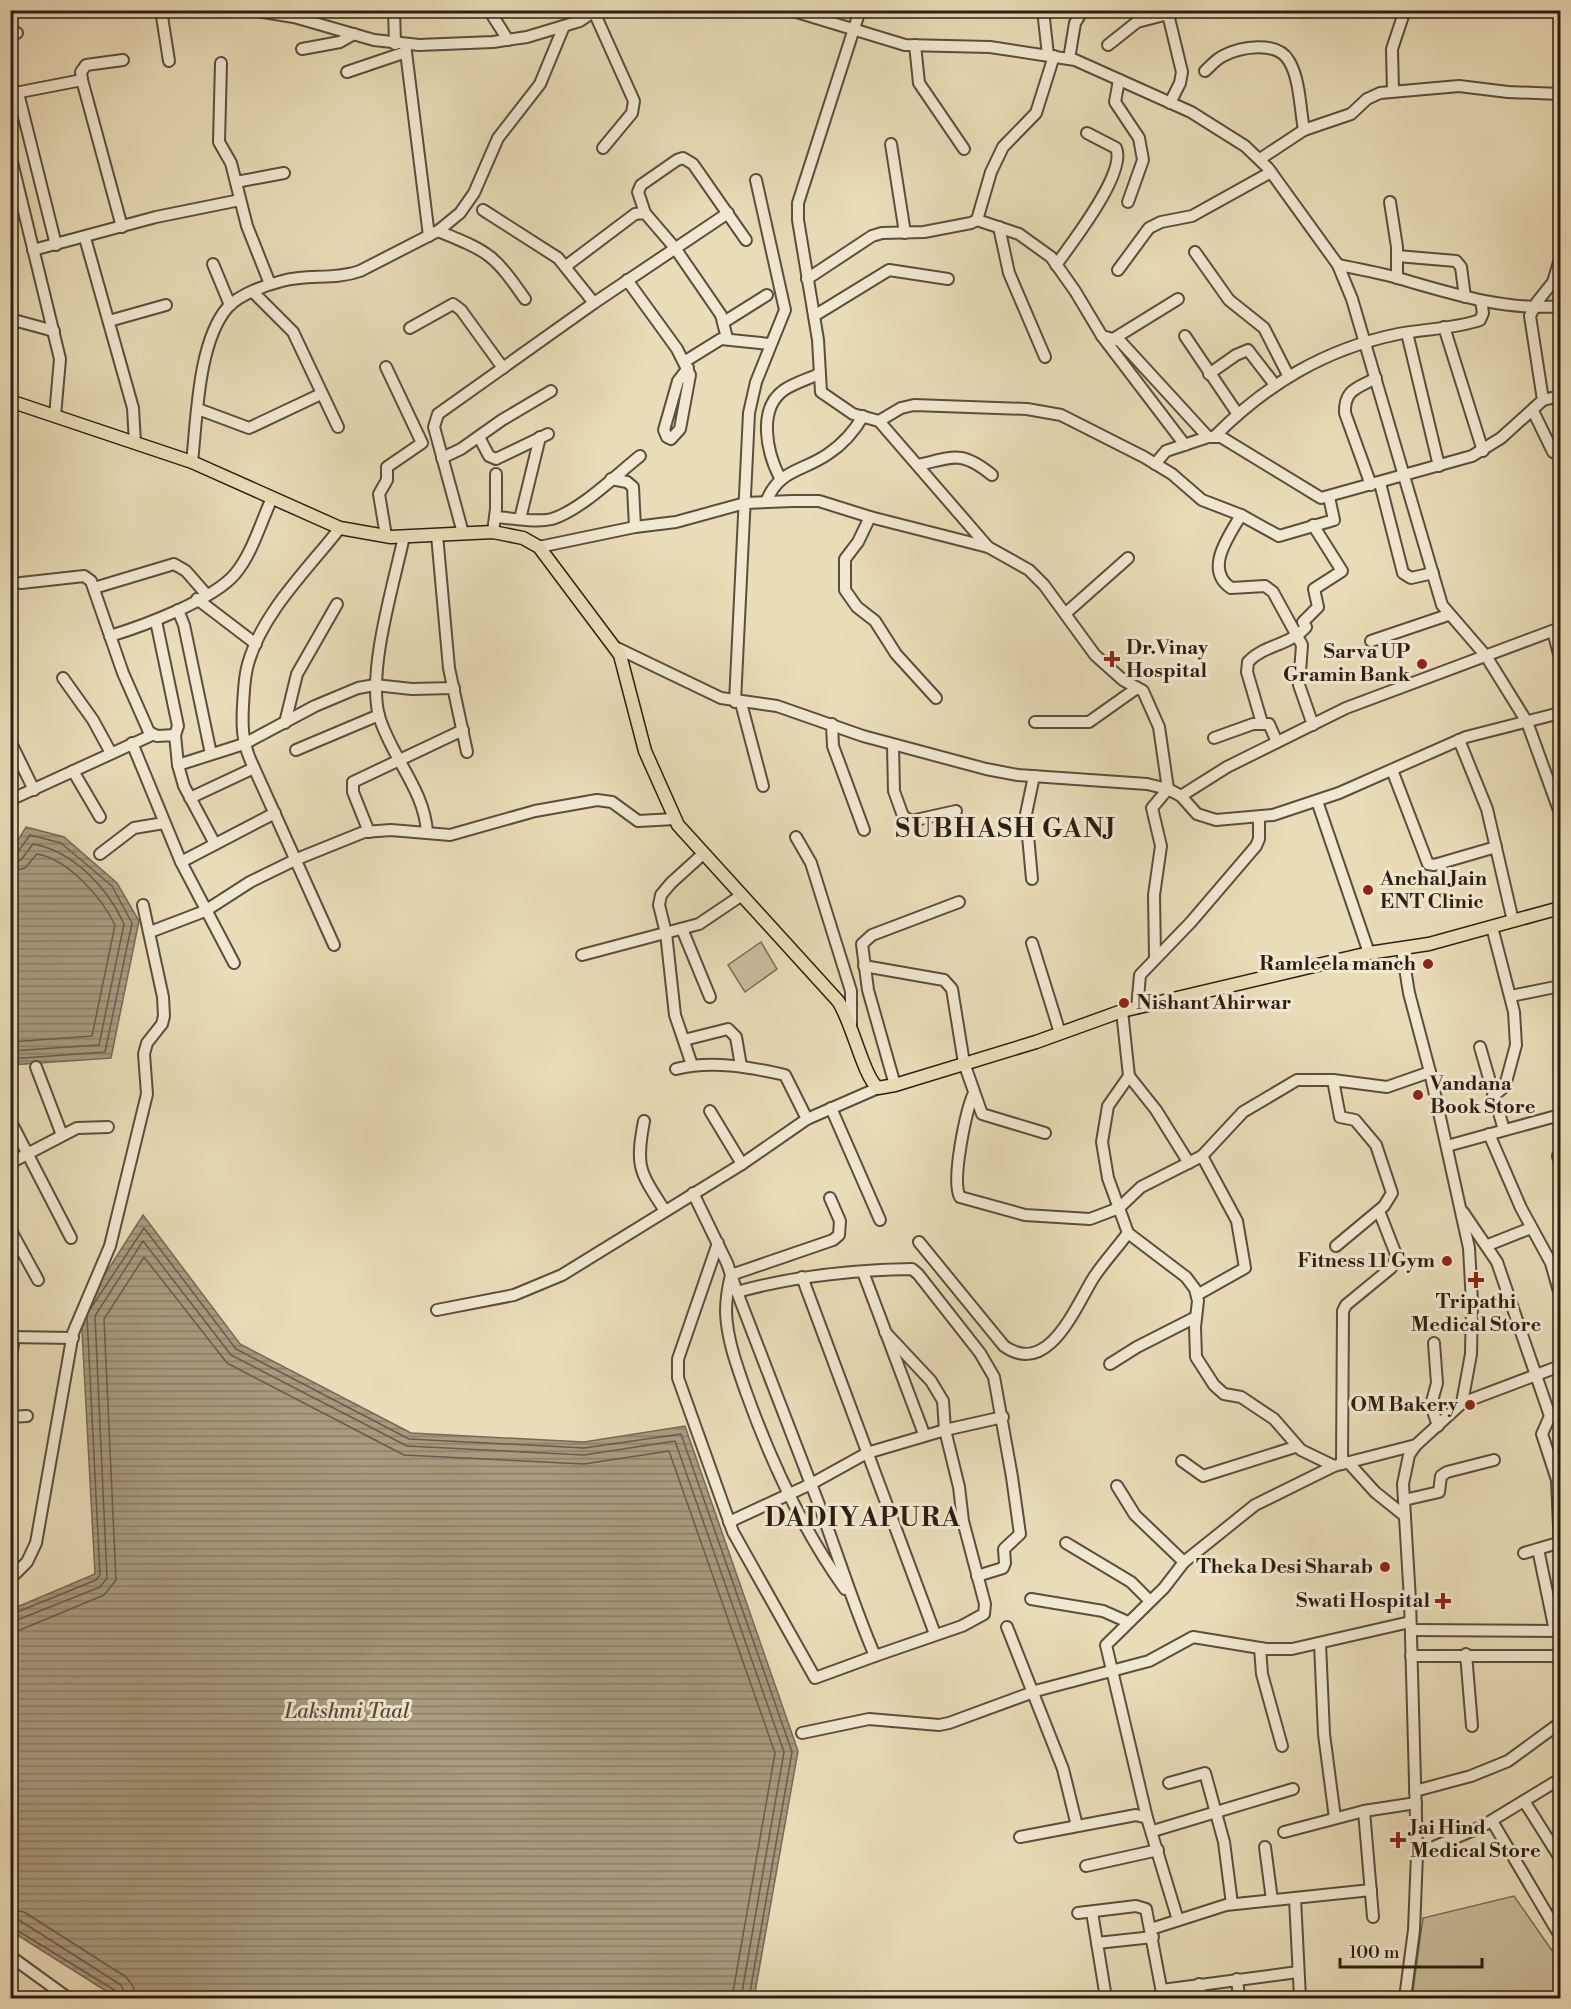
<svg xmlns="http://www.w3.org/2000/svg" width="1571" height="2009" viewBox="0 0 1571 2009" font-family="'Libre Bodoni',serif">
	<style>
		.green { fill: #c9bc9c; stroke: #7a6d57; stroke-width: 1.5 }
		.water { fill: url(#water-rules); stroke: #776954; stroke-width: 1.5 }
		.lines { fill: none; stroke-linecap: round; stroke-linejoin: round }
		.shore { stroke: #6a5c49; stroke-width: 1.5 }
		.minor-casing { stroke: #5b4e3c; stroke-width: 14 }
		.major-casing { stroke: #2c1e12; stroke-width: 15 }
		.minor { stroke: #f1e8d1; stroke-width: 10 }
		.major { stroke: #e9dcb8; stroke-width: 12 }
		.poi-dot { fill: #8f2418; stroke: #f1e8d1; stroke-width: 2 }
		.labels { text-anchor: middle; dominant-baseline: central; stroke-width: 6; stroke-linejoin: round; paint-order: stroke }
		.poi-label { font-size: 20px; font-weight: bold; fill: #2c1e12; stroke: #f1e8d1; text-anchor: end }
		.water-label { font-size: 21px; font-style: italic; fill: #584a38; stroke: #f1e8d1 }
		.district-label { font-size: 26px; font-weight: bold; letter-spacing: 1.5px; fill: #2c1e12; stroke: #f1e8d1 }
	</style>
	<defs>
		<pattern id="water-rules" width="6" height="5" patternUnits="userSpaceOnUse" patternTransform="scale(1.5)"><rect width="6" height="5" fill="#a99b80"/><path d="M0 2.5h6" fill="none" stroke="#8a7e67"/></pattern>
	</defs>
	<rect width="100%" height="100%" fill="#e9dcb8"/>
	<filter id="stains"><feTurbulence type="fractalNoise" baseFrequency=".00333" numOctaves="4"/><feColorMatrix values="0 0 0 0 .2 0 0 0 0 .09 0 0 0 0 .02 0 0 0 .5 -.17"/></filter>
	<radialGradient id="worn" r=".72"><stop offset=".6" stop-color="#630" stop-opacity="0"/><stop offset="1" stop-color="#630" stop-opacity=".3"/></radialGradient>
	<g class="green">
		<path d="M761 942 777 969 745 992 728 965Z"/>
		<path d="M1514 1896 1560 1962V1997L1412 1998 1423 1918Z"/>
	</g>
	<g class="water">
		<path d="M26 827 64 837 117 883 139 921 111 1058 11 1065 10 853Z"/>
		<path d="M143 1215 240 1344 411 1433 584 1442 685 1426 798 1751 754 1998H117L11 1931 10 1610 95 1574 81 1312Z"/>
	</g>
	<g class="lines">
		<g class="shore">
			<path d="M10 855 17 853 30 835 61 843 112 886 132 923 105 1052 10 1059"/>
			<path d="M10 863 21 860 33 844C73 851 108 888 124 924L99 1045 10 1051"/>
			<path d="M10 872 25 868 37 854C68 859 102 898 115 925L92 1036 10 1042"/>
			<path d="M91 1308 144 1228 236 1349 409 1439 584 1448 681 1434 792 1752 749 1998"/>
			<path d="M10 1615 96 1580 100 1575 87 1317"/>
			<path d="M10 1623 100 1587 107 1578 95 1316 143 1241 231 1355 407 1446 584 1455 675 1441 784 1752 741 1998"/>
			<path d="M10 1632 20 1630 104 1595 116 1580 104 1319 144 1257 227 1363 404 1455 584 1464 669 1451 775 1753 732 1998"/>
			<path d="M10 1909 24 1912 126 1977 133 1986 136 1998"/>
			<path d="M10 1918 19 1920 121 1985 127 1998"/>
			<path d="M10 1926 116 1991 119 1998"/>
		</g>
		<g class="minor-casing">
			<g id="minor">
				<path d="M161 10 169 61"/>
				<path d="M249 10 294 17 374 40 419 45 493 42 527 37 580 21 596 10"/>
				<path d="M394 10 395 44"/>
				<path d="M489 10 508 40"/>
				<path d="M790 10 905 45 990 47 1075 60 1191 112 1245 146 1268 168 1338 265 1352 299 1442 605 1486 656 1527 722 1560 813"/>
				<path d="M860 10 798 203V220L818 340 821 392 853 414 879 421 988 547 1029 570 1044 585 1095 655 1123 680 1143 691 1159 727 1168 789 1152 808 1161 846 1154 895 1155 957"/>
				<path d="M1043 10 1048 55"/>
				<path d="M1167 10 1182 72 1180 83 1170 103"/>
				<path d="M594 12 634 101 632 113 603 148"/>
				<path d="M10 34 17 33"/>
				<path d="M405 44 429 236"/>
				<path d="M915 45 919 83 964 149"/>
				<path d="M1108 45 1137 22 1168 14"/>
				<path d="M302 49 340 42 354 34"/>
				<path d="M1069 59 1075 23 1083 10"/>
				<path d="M221 63 219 142 231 163 247 226 270 284"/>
				<path d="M1205 71C1211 66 1216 59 1223 56 1240 47 1277 40 1289 61 1300 79 1300 109 1304 130"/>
				<path d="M347 72 406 52"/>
				<path d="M82 80 81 72 86 65 123 60"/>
				<path d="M1119 80 1115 102 1139 138 1143 160 1128 202"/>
				<path d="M1393 91 1392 49 1405 10"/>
				<path d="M18 93 56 245"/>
				<path d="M10 94 82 80 122 227"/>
				<path d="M891 144 905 233"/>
				<path d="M10 154 60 359 55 416"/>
				<path d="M1260 159 1304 130 1351 114 1367 99 1380 93 1459 86 1508 92 1560 94"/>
				<path d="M236 182 284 173"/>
				<path d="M1390 202 1397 247V278"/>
				<path d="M483 210 558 258 594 303"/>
				<path d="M645 213 638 192 641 185 677 160 683 158 693 164 746 240"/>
				<path d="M977 220 1019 234 1051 257 1075 291 1102 336 1185 445"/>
				<path d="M999 227 1009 273 1045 357"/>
				<path d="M438 231C489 252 493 253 525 299"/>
				<path d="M85 238 133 408 135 443"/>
				<path d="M33 250 156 217 240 200"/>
				<path d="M1195 252 1229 300 1264 328 1288 375"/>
				<path d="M1397 256 1456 261 1461 267 1465 297"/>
				<path d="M213 264 230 305"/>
				<path d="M1056 265C1071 244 1127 173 1116 148L1087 133"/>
				<path d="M1338 265C1359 269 1381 273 1401 279 1453 294 1506 311 1560 306"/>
				<path d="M566 266 635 214 645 213 675 248 721 315 727 338"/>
				<path d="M1118 270 1149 228 1161 222 1192 216 1271 172"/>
				<path d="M807 279 872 236 882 233 924 232 971 223 977 220 991 172 1003 147 1036 113 1054 56"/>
				<path d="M627 280 677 349 690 375 680 429 671 439 667 437 664 430 678 381 688 368"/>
				<path d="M253 292 293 332 338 427"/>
				<path d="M814 316 889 270 948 279"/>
				<path d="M10 319 54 331"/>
				<path d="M109 321 166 305"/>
				<path d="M724 322 767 295"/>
				<path d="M1444 327 1483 451"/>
				<path d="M410 328 453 304 461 310 503 368"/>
				<path d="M1407 333 1439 466"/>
				<path d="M1102 336 1120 341 1208 437"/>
				<path d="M1185 336 1237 413"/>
				<path d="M1110 341 1178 299"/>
				<path d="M684 362 721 339 770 344"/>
				<path d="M386 367 422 443 387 467V480L379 494 386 536"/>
				<path d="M1209 374 1236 355 1248 350 1275 385"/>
				<path d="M1543 400 1560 396"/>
				<path d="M198 409 249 428 321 394"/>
				<path d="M1533 411 1553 452 1560 456"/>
				<path d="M879 421 901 408 914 405 1027 409 1061 415 1144 457 1172 474 1202 500 1241 515 1279 536 1334 520 1329 497"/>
				<path d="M1215 436C1267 384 1325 349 1398 334 1424 329 1454 329 1480 320L1483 313 1481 301"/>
				<path d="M479 437 489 456 496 459 548 434"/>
				<path d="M442 458 461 449 502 420 551 391"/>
				<path d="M192 462C197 417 198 341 228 307 240 294 266 285 282 281 308 274 335 280 360 271L438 231 460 213 474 193 498 138 540 84 564 26"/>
				<path d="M1155 464 1166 451 1208 437H1221L1321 498 1472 456 1501 438 1543 400 1530 316 1537 302 1553 282 1560 259"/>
				<path d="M918 465C954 457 961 450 992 475"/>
				<path d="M780 478C767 453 757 409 784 390 794 383 808 379 819 374"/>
				<path d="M611 479 627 482 633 487 635 527"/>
				<path d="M1380 483 1403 573 1411 578 1433 573"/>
				<path d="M1371 485 1345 413C1344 389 1358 388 1376 378"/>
				<path d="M766 502C779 469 802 472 828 454 843 444 854 432 863 416"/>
				<path d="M1241 515C1230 535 1203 569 1231 588L1265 586 1273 592 1302 645 1299 685 1313 725"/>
				<path d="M495 517C513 518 535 523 552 519 581 510 616 475 640 456"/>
				<path d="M870 517 858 542 845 559V590L857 607 875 621 896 654 936 698"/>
				<path d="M520 519 540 437"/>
				<path d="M493 532 496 509V474"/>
				<path d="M463 533 434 427 438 414 594 303 728 213"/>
				<path d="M437 535 449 668 467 752"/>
				<path d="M404 536C394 584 367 670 379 716 391 757 425 790 427 833"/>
				<path d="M539 547 635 527 676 522 745 503 792 501H819L870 517 988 547"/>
				<path d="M21 583 84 576 91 581 123 673 149 732 157 736 175 735 178 765 184 786 215 844"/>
				<path d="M94 588 174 564 186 571 206 594"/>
				<path d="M197 599 256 644"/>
				<path d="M178 610 184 625 211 754"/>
				<path d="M1066 613 1128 558"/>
				<path d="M156 621 178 726 175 735"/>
				<path d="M1553 631 1560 658"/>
				<path d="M110 636C143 626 213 600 235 574 252 554 261 522 272 498"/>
				<path d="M1371 641 1448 615"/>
				<path d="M617 648 721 698 777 706 863 736 986 769 1018 775 1147 784 1168 789 1181 796 1197 814 1216 820 1273 815 1339 793 1466 737 1560 713"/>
				<path d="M63 678 93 720 111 753"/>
				<path d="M735 702 749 413 756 382 785 310 756 180"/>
				<path d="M741 703 763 786"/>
				<path d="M1035 722H1089L1137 688"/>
				<path d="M285 723 297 674 337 604"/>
				<path d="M1262 723 1247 672 1248 662C1263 645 1291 645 1306 627L1303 622 1318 607 1314 589 1342 571 1313 525"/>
				<path d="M832 724 833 746 864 830"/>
				<path d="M1214 738 1253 724H1269L1277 742"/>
				<path d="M1459 740 1487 809 1513 921"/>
				<path d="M10 741 34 790"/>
				<path d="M132 743 181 862 234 963"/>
				<path d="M893 745 894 791 903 816 911 821 956 811"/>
				<path d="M296 750 379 715"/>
				<path d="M178 765 244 744 315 706 358 688 375 685 412 689 454 688"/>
				<path d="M1392 770 1428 864 1434 865 1496 847"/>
				<path d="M73 771 100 817"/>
				<path d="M1181 796 1227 767 1346 708 1560 628"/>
				<path d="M190 798 254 768"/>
				<path d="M10 800 152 735"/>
				<path d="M1317 801 1369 953"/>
				<path d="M369 832 353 792V782L463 730"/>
				<path d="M796 837 811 863 851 991V1026"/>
				<path d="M100 854 134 828 164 823"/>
				<path d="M181 862 275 813"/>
				<path d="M1032 879 1026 814 1034 776"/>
				<path d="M1492 927 1514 1012 1516 1045 1506 1082 1503 1088 1493 1096"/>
				<path d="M682 929 710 997"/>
				<path d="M150 932 205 911 250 882 297 859 364 832 391 830 450 835 535 811 597 800 612 802 638 821 675 819"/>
				<path d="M1032 943 1060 1033"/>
				<path d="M334 945 250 759C242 740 242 725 243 705 244 692 244 677 248 664 262 613 308 569 340 528"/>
				<path d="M1402 950 1409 993 1430 1072 1469 1248 1472 1303 1471 1354 1462 1403 1416 1445 1409 1455 1403 1484 1410 1600 1417 1854 1414 1930 1405 1998"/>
				<path d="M582 955 699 924 742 895"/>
				<path d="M864 966 944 980 952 989 964 1063 982 1114 1045 1133"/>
				<path d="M1511 996 1560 986"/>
				<path d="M1137 1008 1140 975 1191 922 1256 846 1259 839V818"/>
				<path d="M1122 1011 1129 1076 1156 1110 1189 1163"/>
				<path d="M684 1040 728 1029 736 1037 741 1066"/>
				<path d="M1480 1047 1504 1130"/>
				<path d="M692 1065 675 1015 666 933 659 905 661 895 671 883 703 854"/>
				<path d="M36 1067 62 1135"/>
				<path d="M676 1069C711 1060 750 1067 785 1075L807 1119"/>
				<path d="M1129 1076 1108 1106 1102 1142 1108 1178 1128 1233 1186 1277 1195 1289 1198 1301 1195 1327 1196 1357 1214 1385 1224 1394 1241 1397 1274 1419 1301 1450 1334 1466"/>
				<path d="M1333 1080 1340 1117 1355 1120 1376 1145 1392 1193 1384 1206 1336 1246"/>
				<path d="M895 1085 868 990 862 944 872 935 959 902"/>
				<path d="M974 1093C966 1110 951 1181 960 1197L1025 1215 1090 1219 1119 1208 1141 1187 1202 1156 1243 1112 1297 1080H1333L1387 1087 1430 1072"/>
				<path d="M831 1108 880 1220"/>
				<path d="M710 1111 742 1164"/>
				<path d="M10 1120 71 1238"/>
				<path d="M644 1121C635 1168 640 1172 665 1211"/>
				<path d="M1489 1134 1521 1208 1551 1263 1560 1295"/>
				<path d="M1447 1146 1560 1115"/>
				<path d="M1558 1156 1560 1163"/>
				<path d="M10 1163 77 1128 108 1127"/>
				<path d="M693 1193 727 1263 737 1292 809 1479C833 1538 850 1598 875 1656L962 1626 984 1614 985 1604 963 1521 959 1487 945 1430 867 1453 811 1484 729 1522"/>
				<path d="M830 1198 840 1221 839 1235 833 1240 731 1275C728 1287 726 1299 726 1312 727 1340 737 1366 746 1392 771 1462 802 1529 845 1589"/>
				<path d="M1463 1212 1497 1262 1550 1416 1542 1434 1557 1480 1560 1549"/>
				<path d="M10 1229 38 1280"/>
				<path d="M919 1242 1004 1346C1049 1378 1076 1305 1094 1277 1104 1262 1117 1248 1128 1233"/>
				<path d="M718 1243 678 1359V1378L733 1532 815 1678 875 1656"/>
				<path d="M1488 1245 1531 1228"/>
				<path d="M863 1272 924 1434"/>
				<path d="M802 1277 935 1634"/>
				<path d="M737 1292C794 1276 852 1270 912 1269L918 1274 980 1353 994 1377 1012 1477 1020 1534 1004 1549 1005 1563 1003 1568 977 1576"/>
				<path d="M1197 1295 1245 1268 1237 1221 1202 1156"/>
				<path d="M437 1310 514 1295 562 1275 742 1164 807 1119 878 1088"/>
				<path d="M885 1332 931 1381 943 1401 945 1430 1003 1417"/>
				<path d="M10 1337 73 1338"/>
				<path d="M1434 1343 1437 1383 1431 1405 1438 1426"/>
				<path d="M10 1364 14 1337"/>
				<path d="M1110 1364 1137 1347 1196 1317"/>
				<path d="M1462 1403 1560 1366"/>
				<path d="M10 1417 27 1416"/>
				<path d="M1182 1461 1203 1476 1295 1447"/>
				<path d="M1348 1462 1375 1492 1405 1516"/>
				<path d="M1342 1464 1343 1311 1346 1305 1391 1268 1397 1257 1379 1211"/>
				<path d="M1117 1486 1135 1515 1184 1562"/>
				<path d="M1404 1500 1439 1492 1441 1476 1447 1472 1494 1460"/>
				<path d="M1066 1543 1131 1582 1149 1600"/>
				<path d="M1538 1549 1555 1631"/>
				<path d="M1524 1553 1558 1543"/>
				<path d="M10 1579 27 1562 36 1543 73 1333 110 1246 147 1094 144 1054 147 1043 162 1024 164 1016 163 997 143 905"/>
				<path d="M1031 1599 1103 1611 1128 1622"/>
				<path d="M1007 1627 1063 1769 1077 1826"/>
				<path d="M1411 1630 1560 1631"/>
				<path d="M1320 1643 1324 1734 1335 1818"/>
				<path d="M1260 1648 1262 1674 1282 1746"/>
				<path d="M1466 1654 1472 1726"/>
				<path d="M1411 1656H1560"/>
				<path d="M802 1733 869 1719 939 1725 949 1723 1039 1690 1149 1661 1193 1637 1266 1649H1292L1410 1622"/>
				<path d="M1169 1783 1205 1773 1224 1842 1232 1904"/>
				<path d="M1415 1791 1471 1776 1508 1761 1560 1723"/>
				<path d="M1524 1801 1560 1858"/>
				<path d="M1364 1811 1373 1917"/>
				<path d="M1147 1818 1106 1645 1164 1588 1184 1562 1255 1505 1334 1466 1416 1445"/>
				<path d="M1492 1821 1560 1936"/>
				<path d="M1153 1831 1293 1789"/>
				<path d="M1284 1832 1364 1811 1416 1803"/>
				<path d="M1020 1837 1136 1815 1147 1818 1178 1920"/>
				<path d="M1265 1847 1272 1900"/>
				<path d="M1417 1854 1481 1827 1560 1779"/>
				<path d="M1086 1866 1158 1850"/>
				<path d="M1295 1898 1300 1998"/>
				<path d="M1092 1912 1106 1998"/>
				<path d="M1078 1913 1136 1906 1146 1909 1163 1998"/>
				<path d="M1151 1929 1226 1905 1371 1890"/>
				<path d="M1097 1943 1153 1937"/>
				<path d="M10 1956 68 1998"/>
				<path d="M1237 1979 1239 1998"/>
				<path d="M1199 1984 1201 1998"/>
				<path d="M1162 1990 1298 1972"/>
			</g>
		</g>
		<g class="major-casing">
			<path id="major" d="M10 401 192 462 340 528 391 537 493 532 523 538 539 547 620 655 645 751 678 825 838 1001C852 1021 863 1076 878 1088L895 1085 1036 1042 1122 1011 1369 953 1429 944 1560 908"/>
		</g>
		<use href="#minor" class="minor"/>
		<use href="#major" class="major"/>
	</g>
	<g class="poi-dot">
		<path d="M1109 650h6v6h6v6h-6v6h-6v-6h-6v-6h6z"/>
		<circle cx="1422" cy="664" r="6"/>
		<circle cx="1368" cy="890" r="6"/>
		<circle cx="1428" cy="964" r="6"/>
		<circle cx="1124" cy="1003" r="6"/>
		<circle cx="1418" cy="1095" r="6"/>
		<circle cx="1447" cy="1261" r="6"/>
		<path d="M1473 1271h6v6h6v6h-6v6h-6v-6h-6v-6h6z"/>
		<circle cx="1470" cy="1405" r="6"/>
		<circle cx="1385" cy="1567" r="6"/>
		<path d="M1440 1592h6v6h6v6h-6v6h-6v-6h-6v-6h6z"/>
		<path d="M1395 1831h6v6h6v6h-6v6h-6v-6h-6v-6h6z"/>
	</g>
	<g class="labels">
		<g class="poi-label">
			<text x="1126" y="648" text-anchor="start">Dr.Vinay<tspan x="1126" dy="23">Hospital</tspan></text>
			<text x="1410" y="652">Sarva UP<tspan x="1410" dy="23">Gramin Bank</tspan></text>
			<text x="1380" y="879" text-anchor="start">Anchal Jain<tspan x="1380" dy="23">ENT Clinic</tspan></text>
			<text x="1416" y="964">Ramleela manch</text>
			<text x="1136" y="1003" text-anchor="start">Nishant Ahirwar</text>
			<text x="1430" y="1084" text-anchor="start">Vandana<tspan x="1430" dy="23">Book Store</tspan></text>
			<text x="1435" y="1261">Fitness 11 Gym</text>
			<text x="1476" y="1302" text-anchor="middle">Tripathi<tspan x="1476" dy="23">Medical Store</tspan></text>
			<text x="1458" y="1405">OM Bakery</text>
			<text x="1373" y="1567">Theka Desi Sharab</text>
			<text x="1430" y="1601">Swati Hospital</text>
			<text x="1410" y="1828" text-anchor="start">Jai Hind<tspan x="1410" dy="23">Medical Store</tspan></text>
		</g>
		<g class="water-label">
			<text x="347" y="1712">Lakshmi Taal</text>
		</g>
		<g class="district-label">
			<text x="1006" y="829">SUBHASH GANJ</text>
			<text x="863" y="1518">DADIYAPURA</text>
		</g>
	</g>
	<rect width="1571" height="2009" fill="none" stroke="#e9dcb8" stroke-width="36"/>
	<rect x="12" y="12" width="1547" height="1985" fill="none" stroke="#2c1e12" stroke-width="3"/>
	<rect x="18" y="18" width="1535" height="1973" fill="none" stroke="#2c1e12" stroke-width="1.5"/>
	<path d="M1340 1958v9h142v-9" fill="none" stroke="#2c1e12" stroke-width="3"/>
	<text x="1349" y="1958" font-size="18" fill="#2c1e12" stroke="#f1e8d1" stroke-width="4.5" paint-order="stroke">100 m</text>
	<rect width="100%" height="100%" filter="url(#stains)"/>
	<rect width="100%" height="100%" fill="url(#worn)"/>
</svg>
